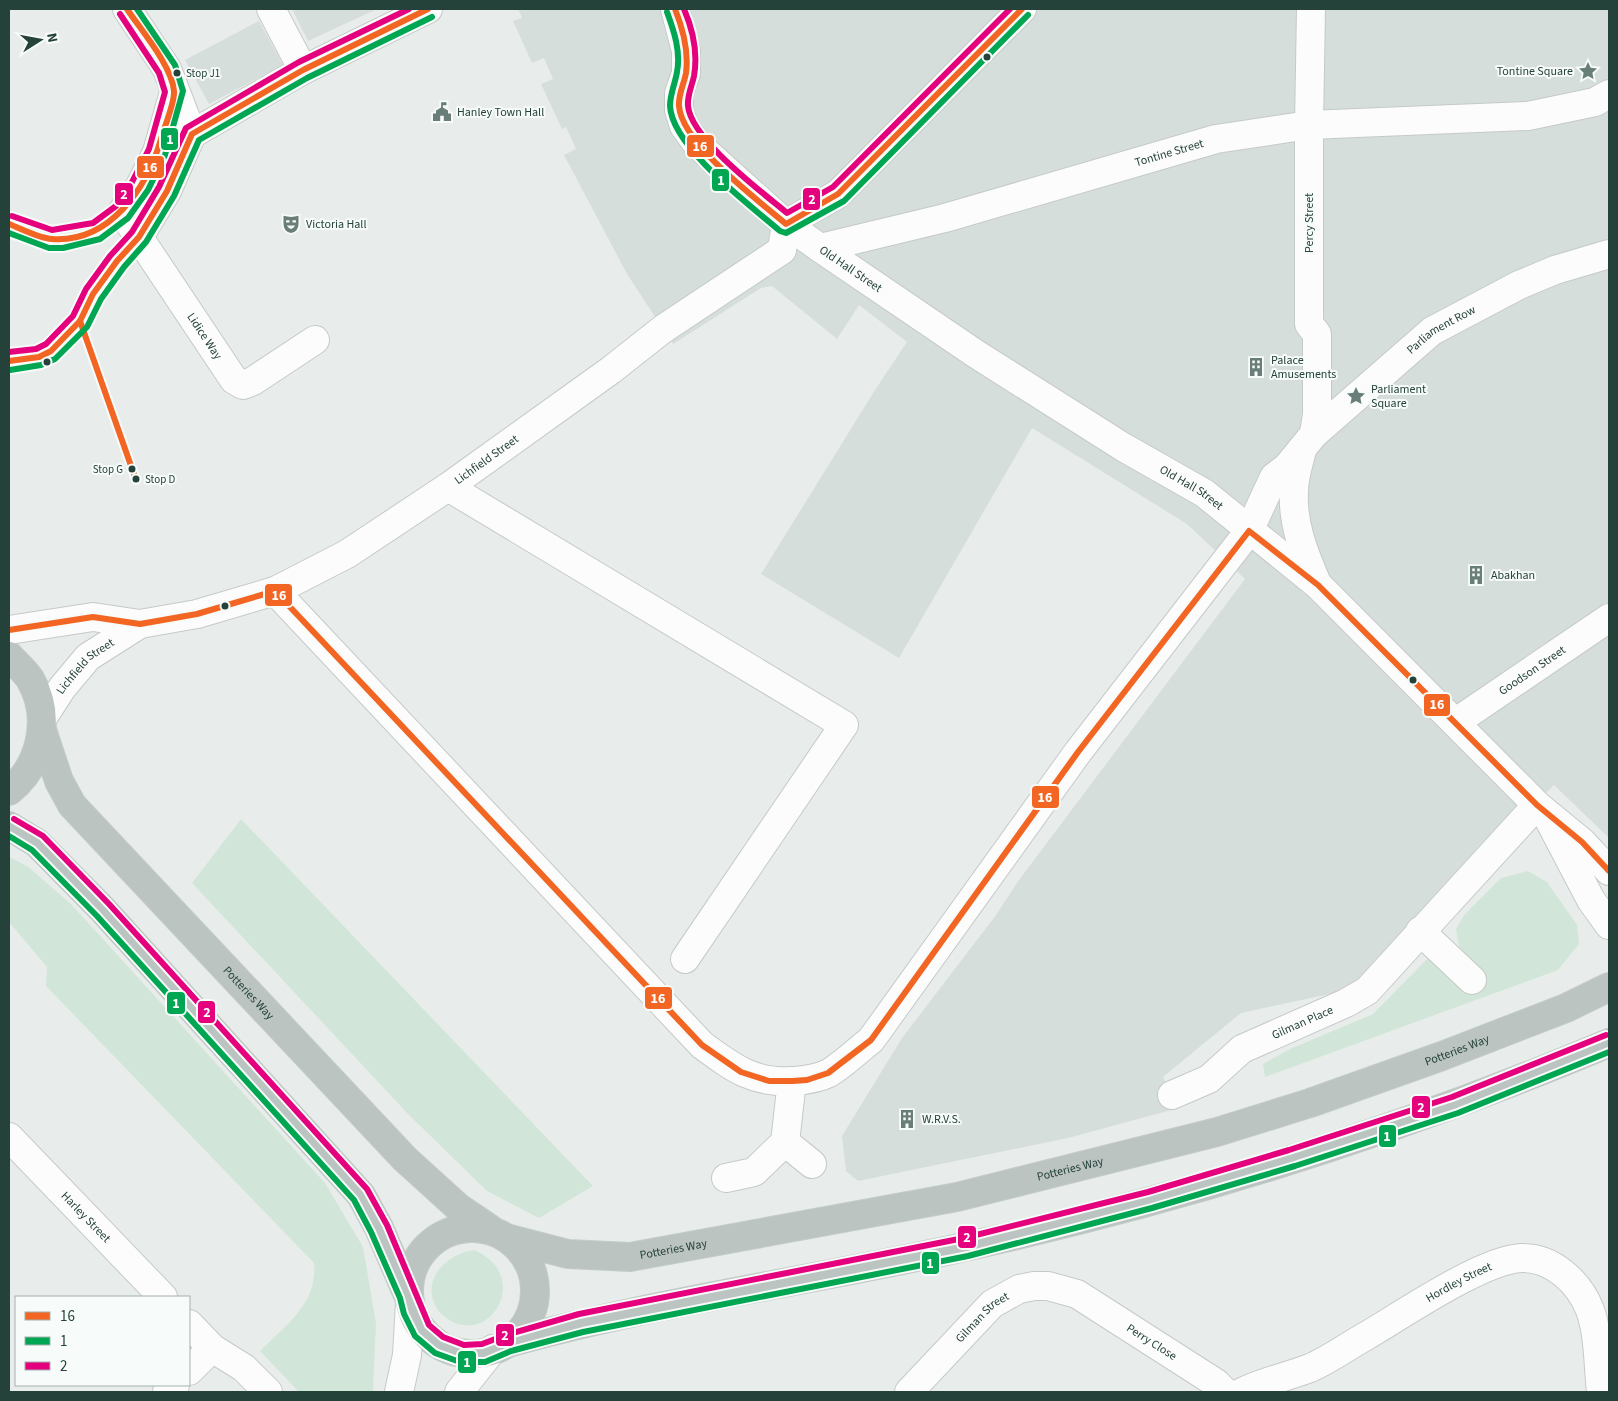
<svg xmlns="http://www.w3.org/2000/svg" width="1618" height="1401" viewBox="0 0 1618 1401" font-family="'Source Sans 3',sans-serif">
	<style>
		.built { fill: #d6dedb }
		.green { fill: #d1e6d8 }
		.lines { fill: none; stroke-linecap: round; stroke-linejoin: round }
		.minor-casing { stroke: #c5cac8; stroke-width: 30 }
		.highway-casing { stroke: #c3ccc9; stroke-width: 30 }
		.minor { stroke: #fcfcfc; stroke-width: 28 }
		.highway { stroke: #bcc4c2; stroke-width: 28 }
		.bus-1-casing { stroke: #f7fbf9; stroke-width: 10 }
		.bus-2-casing { stroke: #f7fbf9; stroke-width: 10 }
		.bus-3-casing { stroke: #f7fbf9; stroke-width: 10 }
		.bus-1 { stroke: #f26522; stroke-width: 6 }
		.bus-2 { stroke: #00a651; stroke-width: 6 }
		.bus-3 { stroke: #e5007d; stroke-width: 6 }
		.bus-dot { fill: #24423a; stroke: #f7fbf9; stroke-width: 2 }
		.labels { text-anchor: middle; dominant-baseline: central; stroke-width: 4; stroke-linejoin: round; paint-order: stroke }
		.bus-label { font-size: 11px; fill: #24423a; stroke: #f7fbf9; text-anchor: start }
		.poi-label { font-size: 12px; fill: #24423a; stroke: #f7fbf9; text-anchor: start }
		.street-label { font-size: 12px; fill: #24423a; stroke: #f7fbf9 }
		.line-badge { stroke: #f7fbf9; stroke-width: 2 }
		.badge-label { font-size: 14px; text-anchor: middle; font-weight: bold; fill: #fff }
	</style>
	<rect width="100%" height="100%" fill="#e8edeb"/>
	<g class="built">
		<path d="M292 9H377L308 41Z"/>
		<path d="M518 9H1609V838L1554 785 1353 989 1241 1013 1163 1077 1172 1095 1175 1109 1068 1138 858 1181 846 1171 842 1136 902 1038 996 915 1019 880 1245 579 1187 524 1032 428 899 658 761 574 875 390 907 342 859 305 837 339 772 286 761 288 673 344 627 274 564 155 576 149 566 127 562 129 541 84 553 79 544 58 532 63 513 21 522 18Z"/>
		<path d="M259 21 283 65 209 104 185 60Z"/>
	</g>
	<g class="green">
		<path d="M241 819 593 1186 539 1218 487 1191 410 1116 192 883Z"/>
		<path d="M9 857 27 866 71 904 325 1183 363 1247 376 1323 373 1392H299L260 1351C286 1325 318 1303 314 1263L46 986 47 967 9 922Z"/>
		<path d="M1528 871 1547 882 1577 925 1579 944 1558 970 1265 1077 1263 1064 1290 1049 1373 1014 1430 956 1460 952 1456 929 1465 914 1501 878Z"/>
		<path d="M474 1250C534 1276 489 1349 446 1318 441 1314 437 1310 434 1303 423 1275 450 1253 474 1250Z"/>
	</g>
	<g class="lines">
		<g class="minor-casing">
			<g id="minor">
				<path d="M127 9 167 69 192 134 167 191 139 237"/>
				<path d="M271 9 303 70"/>
				<path id="s1" d="M675 9 686 51V73L679 93V110L684 126 697 144 786 224 820 248 976 354 1123 447 1204 493 1318 585 1537 805 1582 842 1609 871"/>
				<path d="M1311 9 1309 125V324L1317 334V414L1314 434"/>
				<path id="s2" d="M174 92 157 152 140 186 122 212 234 380 243 385 253 381 315 340"/>
				<path d="M192 134 303 70 428 9"/>
				<path d="M786 224 838 194 1022 9"/>
				<path id="s3" d="M820 248 945 218 1216 139 1309 125 1528 116 1595 102 1609 94"/>
				<path d="M1302 450C1299 463 1294 477 1294 491 1292 523 1304 553 1316 581"/>
				<path d="M448 487 844 725 685 959"/>
				<path id="s4" d="M275 591 702 1045C733 1068 754 1084 795 1081 806 1080 819 1078 829 1073 844 1064 857 1051 871 1040L1078 752 1249 531 1274 477 1287 467 1314 434 1432 331 1519 285 1555 270 1609 254"/>
				<path id="s5" d="M9 630 93 617 140 624 197 614 275 591 347 554 448 487 611 370 663 329 782 250 786 224"/>
				<path id="s6" d="M42 719 62 688 88 657 140 624"/>
				<path id="s7" d="M1456 722 1609 618"/>
				<path d="M1549 820 1591 900 1609 925"/>
				<path d="M1420 931 1472 980"/>
				<path id="s8" d="M1172 1095 1209 1079 1242 1049 1346 1003 1367 991 1537 805"/>
				<path id="s9" d="M9 1137 163 1297"/>
				<path d="M785 1142 812 1164"/>
				<path d="M726 1178 754 1172 785 1142 792 1081"/>
				<path d="M189 1324 212 1348 244 1368 268 1392"/>
				<path d="M189 1371 212 1348"/>
				<path d="M167 1392 175 1385"/>
				<path d="M399 1392 407 1355 410 1303"/>
				<path d="M459 1392 493 1349"/>
				<path id="s10" d="M909 1392 992 1304 1019 1289 1034 1286H1048L1077 1294 1216 1383 1225 1392"/>
				<path id="s11" d="M1242 1392C1264 1381 1287 1377 1310 1368 1329 1360 1348 1346 1366 1336 1402 1315 1482 1260 1521 1258 1552 1257 1579 1282 1590 1310 1599 1335 1598 1366 1601 1392"/>
			</g>
		</g>
		<g class="highway-casing">
			<g id="highway">
				<path d="M9 656C16 664 24 670 30 679 52 716 42 765 9 791"/>
				<path id="s12" d="M42 730 59 781 72 805 405 1159 459 1208 490 1229"/>
				<path d="M9 826 37 843 103 910 361 1195 379 1228 408 1295"/>
				<circle cx="472" cy="1291" r="63"/>
				<path id="s13" d="M510 1239 568 1254 630 1257 957 1197 1217 1132 1310 1103 1442 1056 1566 1008 1609 987"/>
				<path d="M508 1343C658 1301 812 1281 964 1247 1184 1199 1402 1130 1609 1043"/>
			</g>
		</g>
		<use href="#minor" class="minor"/>
		<use href="#highway" class="highway"/>
		<g class="bus-1-casing">
			<g id="bus-1">
				<path d="M675 9C683 29 689 51 686 73 684 84 678 95 679 106 682 144 758 200 786 224L838 194 1022 9"/>
				<path d="M9 224C22 229 38 238 52 239 110 243 147 188 161 139 164 127 175 103 174 91 172 66 141 30 127 9"/>
				<path d="M80 321 136 480"/>
				<path d="M9 361 39 357 51 351 80 321 93 294 117 261 139 237 167 191 192 134 303 70 428 9"/>
				<path d="M9 630 93 617 140 624 197 614 275 591 702 1045 741 1072 769 1081H792L807 1080 828 1073 871 1040 1078 752 1249 531 1318 585 1537 805 1582 842 1609 871"/>
			</g>
		</g>
		<g class="bus-2-casing">
			<g id="bus-2">
				<path d="M667 12C674 31 681 52 677 72 675 84 670 94 670 106 672 147 750 205 780 231L786 233 844 201 1028 15"/>
				<path d="M9 233 49 248H63L100 239 128 218 148 190 165 155 183 91 175 65 137 9"/>
				<path d="M10 370 41 365 55 359 87 327 101 299 124 267 146 242 174 196 199 140 307 78 432 17"/>
				<path d="M9 836 32 850 97 916 354 1200 371 1232 400 1298 404 1314 415 1336 435 1353 460 1362H485L511 1351 583 1332 968 1256 1152 1208 1295 1166 1458 1113 1609 1052"/>
			</g>
		</g>
		<g class="bus-3-casing">
			<g id="bus-3">
				<path d="M684 9C693 30 698 53 694 76 692 86 687 95 688 106 691 139 762 192 787 213L833 187 1010 9"/>
				<path d="M12 216 52 230 93 223 116 206 132 182 149 149 165 92 159 73 120 14"/>
				<path d="M9 352 36 349 46 344 73 316 86 289 110 256 132 232 159 187 186 128 299 62 409 9"/>
				<path d="M14 819 43 836 109 904 367 1189 387 1225 429 1325 443 1337 464 1345 482 1344 506 1335 579 1314 964 1238 1148 1192 1289 1150 1452 1097 1606 1035"/>
			</g>
		</g>
		<use href="#bus-1" class="bus-1"/>
		<use href="#bus-2" class="bus-2"/>
		<use href="#bus-3" class="bus-3"/>
	</g>
	<defs>
		<g id="sight-bare" transform="scale(1.5)"><path d="M0-6L1.8-2.2L6-1.7L2.9 1.2L3.7 5.4L0 3.3L-3.7 5.4L-2.9 1.2L-6-1.7L-1.8-2.2Z" fill="#697e78" stroke="#f7fbf9" stroke-width="2.5" paint-order="stroke"/></g>
		<g id="civic-bare" transform="scale(1.5)"><path d="M-.6-6.5H3V-4.5H.6V-3L4-1V1h2V6H-6V1h2V-1L-.6-3ZM-1.2 2.5V6h2.4V2.5Z" fill="#697e78" stroke="#f7fbf9" stroke-width="2.5" paint-order="stroke"/></g>
		<g id="theatre-bare" transform="scale(1.5)"><path d="M-5-5.5Q0-4 5-5.5V0Q5 5 0 6Q-5 5-5 0ZM-3.3-2.5H-1v1.5H-3.3ZM1-2.5H3.3v1.5H1ZM-2.8 1Q0 5.5 2.8 1Z" fill="#697e78" stroke="#f7fbf9" stroke-width="2.5" paint-order="stroke"/></g>
		<g id="building-bare" transform="scale(1.5)"><path d="M-4-6H4V6H1V3H-1V6H-4ZM-2.5-4.3h1.7v1.8h-1.7ZM.8-4.3h1.7v1.8H.8ZM-2.5-1h1.7V.8h-1.7ZM.8-1h1.7V.8H.8Z" fill="#697e78" stroke="#f7fbf9" stroke-width="2.5" paint-order="stroke"/></g>
	</defs>
	<g fill-rule="evenodd">
		<use href="#sight-bare" x="1588" y="71"/>
		<use href="#civic-bare" x="442" y="112"/>
		<use href="#theatre-bare" x="291" y="224"/>
		<use href="#building-bare" x="1256" y="367"/>
		<use href="#sight-bare" x="1356" y="396"/>
		<use href="#building-bare" x="1476" y="575"/>
		<use href="#building-bare" x="907" y="1119"/>
	</g>
	<g class="bus-dot">
		<circle cx="987" cy="57" r="4.5"/>
		<circle cx="177" cy="73" r="4.5"/>
		<circle cx="47" cy="362" r="4.5"/>
		<circle cx="132" cy="469" r="4.5"/>
		<circle cx="136" cy="479" r="4.5"/>
		<circle cx="225" cy="606" r="4.5"/>
		<circle cx="1413" cy="680" r="4.5"/>
	</g>
	<g class="labels">
		<g class="bus-label">
			<text x="186" y="73">Stop J1</text>
			<text x="123" y="469" text-anchor="end">Stop G</text>
			<text x="145" y="479">Stop D</text>
		</g>
		<g class="poi-label">
			<text x="1573" y="71" text-anchor="end">Tontine Square</text>
			<text x="457" y="112">Hanley Town Hall</text>
			<text x="306" y="224">Victoria Hall</text>
			<text x="1271" y="360">Palace<tspan x="1271" dy="14">Amusements</tspan></text>
			<text x="1371" y="389">Parliament<tspan x="1371" dy="14">Square</tspan></text>
			<text x="1491" y="575">Abakhan</text>
			<text x="922" y="1119">W.R.V.S.</text>
		</g>
		<g class="street-label">
			<text stroke="none"><textPath href="#s3" startOffset="362">Tontine Street</textPath></text>
			<text transform="translate(1309 223) rotate(-90)">Percy Street</text>
			<text stroke="none"><textPath href="#s1" startOffset="341">Old Hall Street</textPath></text>
			<text stroke="none"><textPath href="#s4" startOffset="1732">Parliament Row</textPath></text>
			<text stroke="none"><textPath href="#s2" startOffset="281">Lidice Way</textPath></text>
			<text stroke="none"><textPath href="#s5" startOffset="521">Lichfield Street</textPath></text>
			<text stroke="none"><textPath href="#s1" startOffset="746">Old Hall Street</textPath></text>
			<text stroke="none"><textPath href="#s6" startOffset="69">Lichfield Street</textPath></text>
			<text stroke="none"><textPath href="#s7" startOffset="92">Goodson Street</textPath></text>
			<text stroke="none"><textPath href="#s12" startOffset="339">Potteries Way</textPath></text>
			<text stroke="none"><textPath href="#s8" startOffset="151">Gilman Place</textPath></text>
			<text stroke="none"><textPath href="#s13" startOffset="976">Potteries Way</textPath></text>
			<text stroke="none"><textPath href="#s13" startOffset="571">Potteries Way</textPath></text>
			<text stroke="none"><textPath href="#s9" startOffset="111">Harley Street</textPath></text>
			<text stroke="none"><textPath href="#s13" startOffset="166">Potteries Way</textPath></text>
			<text stroke="none"><textPath href="#s11" startOffset="244">Hordley Street</textPath></text>
			<text stroke="none"><textPath href="#s10" startOffset="105">Gilman Street</textPath></text>
			<text stroke="none"><textPath href="#s10" startOffset="300">Perry Close</textPath></text>
		</g>
	</g>
	<g class="line-badge">
		<rect x="160" y="127" width="19" height="24" rx="5" fill="#00a651"/>
		<rect x="686" y="134" width="29" height="24" rx="5" fill="#f26522"/>
		<rect x="136" y="155" width="29" height="24" rx="5" fill="#f26522"/>
		<rect x="711" y="168" width="19" height="24" rx="5" fill="#00a651"/>
		<rect x="114" y="182" width="20" height="24" rx="5" fill="#e5007d"/>
		<rect x="802" y="187" width="19" height="24" rx="5" fill="#e5007d"/>
		<rect x="264" y="583" width="29" height="24" rx="5" fill="#f26522"/>
		<rect x="1423" y="693" width="28" height="24" rx="5" fill="#f26522"/>
		<rect x="1031" y="785" width="29" height="24" rx="5" fill="#f26522"/>
		<rect x="644" y="986" width="29" height="24" rx="5" fill="#f26522"/>
		<rect x="166" y="991" width="20" height="24" rx="5" fill="#00a651"/>
		<rect x="197" y="1000" width="19" height="24" rx="5" fill="#e5007d"/>
		<rect x="1411" y="1095" width="20" height="24" rx="5" fill="#e5007d"/>
		<rect x="1378" y="1124" width="19" height="24" rx="5" fill="#00a651"/>
		<rect x="957" y="1225" width="20" height="24" rx="5" fill="#e5007d"/>
		<rect x="921" y="1251" width="19" height="24" rx="5" fill="#00a651"/>
		<rect x="495" y="1323" width="20" height="24" rx="5" fill="#e5007d"/>
		<rect x="457" y="1350" width="20" height="24" rx="5" fill="#00a651"/>
	</g>
	<g class="badge-label">
		<text x="170" y="144">1</text>
		<text x="700" y="151">16</text>
		<text x="150" y="172">16</text>
		<text x="721" y="185">1</text>
		<text x="124" y="199">2</text>
		<text x="812" y="204">2</text>
		<text x="279" y="600">16</text>
		<text x="1437" y="709">16</text>
		<text x="1045" y="802">16</text>
		<text x="658" y="1003">16</text>
		<text x="176" y="1008">1</text>
		<text x="207" y="1017">2</text>
		<text x="1421" y="1112">2</text>
		<text x="1387" y="1141">1</text>
		<text x="967" y="1242">2</text>
		<text x="930" y="1268">1</text>
		<text x="505" y="1340">2</text>
		<text x="467" y="1367">1</text>
	</g>
	<rect width="1618" height="1401" fill="none" stroke="#24423a" stroke-width="20"/>
	<rect x="15" y="1296" width="175" height="90" fill="#f7fbf9" stroke="#a3b1ad"/>
	<rect x="25" y="1312" width="25" height="8" fill="#f26522" stroke="#a3b1ad"/>
	<text x="60" y="1321" font-size="15" fill="#24423a">16</text>
	<rect x="25" y="1337" width="25" height="8" fill="#00a651" stroke="#a3b1ad"/>
	<text x="60" y="1346" font-size="15" fill="#24423a">1</text>
	<rect x="25" y="1362" width="25" height="8" fill="#e5007d" stroke="#a3b1ad"/>
	<text x="60" y="1371" font-size="15" fill="#24423a">2</text>
	<g transform="translate(40 40) rotate(79)" stroke="#f7fbf9" stroke-width="4" paint-order="stroke">
	<path d="M0-4L9 19L0 12L-9 19Z" fill="#24423a"/>
	<text y="-8" font-size="14" font-weight="bold" text-anchor="middle" fill="#24423a">N</text>
	</g>
</svg>
